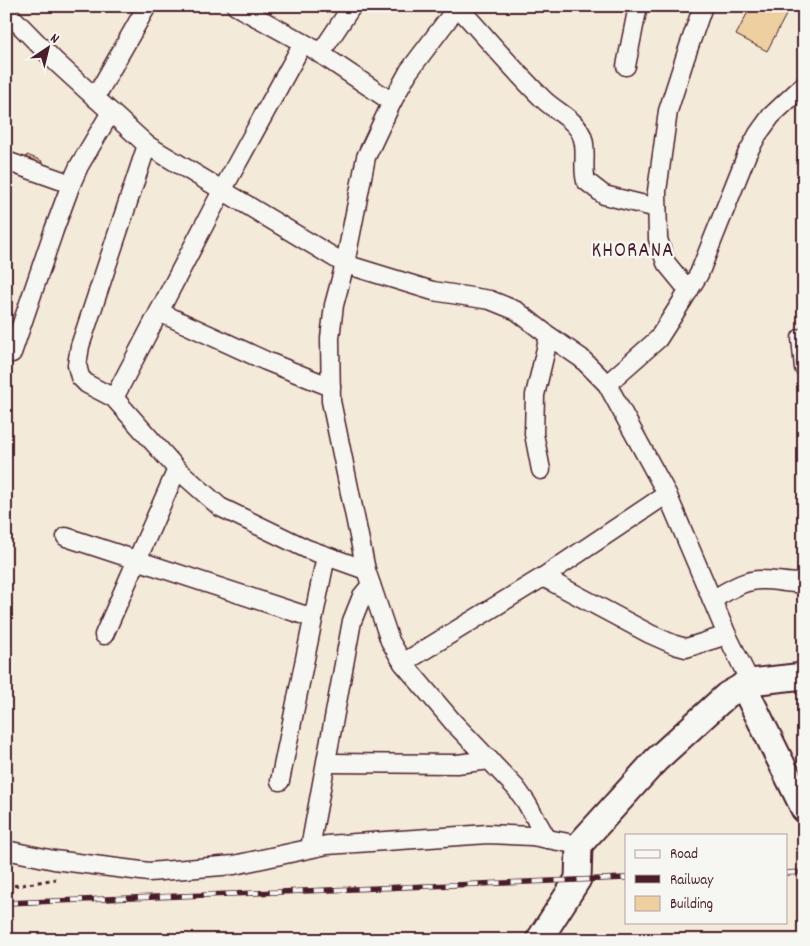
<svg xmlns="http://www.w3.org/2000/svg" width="810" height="946" viewBox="0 0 810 946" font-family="Dekko,sans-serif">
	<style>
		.building { fill: #eecfa0; stroke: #4a1f2b }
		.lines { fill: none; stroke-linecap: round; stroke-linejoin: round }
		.street-casing { stroke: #4a1f2b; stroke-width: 21 }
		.secondary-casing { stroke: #4a1f2b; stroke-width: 29 }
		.path { stroke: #4a1f2b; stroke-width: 3; stroke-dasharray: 4 4; stroke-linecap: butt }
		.street { stroke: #f6f6f2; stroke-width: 18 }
		.secondary { stroke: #f6f6f2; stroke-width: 25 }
		.rail-casing { stroke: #4a1f2b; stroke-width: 5.5 }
		.rail { stroke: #f6f6f2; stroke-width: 4; stroke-dasharray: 11; stroke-linecap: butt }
		.labels { text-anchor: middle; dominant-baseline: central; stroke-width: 5; stroke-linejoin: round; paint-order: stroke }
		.quarter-label { font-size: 21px; letter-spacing: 1px; fill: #4a1f2b; stroke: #f6f6f2 }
	</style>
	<rect width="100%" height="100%" fill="#f4ead9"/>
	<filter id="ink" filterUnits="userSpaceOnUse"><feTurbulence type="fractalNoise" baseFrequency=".02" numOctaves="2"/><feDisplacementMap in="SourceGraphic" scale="10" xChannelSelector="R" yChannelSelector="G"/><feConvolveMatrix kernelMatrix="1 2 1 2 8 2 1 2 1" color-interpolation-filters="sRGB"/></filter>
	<g filter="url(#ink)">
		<g class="building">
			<path d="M751 6H769L786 15 767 51 736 35Z"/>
			<path d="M27 155 42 161 39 168 24 162Z"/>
		</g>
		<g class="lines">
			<g class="street-casing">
				<g id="street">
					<path d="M236 6 309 46 392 102"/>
					<path d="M458 6 409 71 392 102 366 157 345 264 334 305 330 338 331 401 366 570 390 641 403 663 453 722 516 788 526 802 547 839"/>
					<path d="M458 7C486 37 513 70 543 99 556 112 578 120 583 139 587 153 582 167 586 181L604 195 657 208"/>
					<path d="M6 11 56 62 147 145 345 264 433 291 490 300 517 311 549 336 581 358 607 384 667 494 727 635 750 682"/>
					<path d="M320 54 352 6"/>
					<path d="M626 66 638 6"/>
					<path d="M95 98 147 6"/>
					<path d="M147 145 80 346 77 365 80 377 87 384 114 398 177 469 220 507 307 549 366 570"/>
					<path d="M6 161 71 184"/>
					<path d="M689 291 666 263 658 239 657 191 668 111 685 58 703 6"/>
					<path d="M159 312 266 361 331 387"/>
					<path d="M801 338 804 368"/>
					<path d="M12 353 54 230 71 184 79 166 111 112"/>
					<path d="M607 384 658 339 681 303 699 274 747 154 758 134 771 116 804 85"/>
					<path d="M114 398 223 189 303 43"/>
					<path d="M541 470 534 434 535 395 549 336"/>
					<path d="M66 537 313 618"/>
					<path d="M543 577 650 634 675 645 686 648 727 635"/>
					<path d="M712 600C728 591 744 579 763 580 775 580 787 583 799 583L804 581"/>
					<path d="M104 635 177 469"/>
					<path d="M403 663 543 577 667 494"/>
					<path d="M326 763 457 764 490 760"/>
					<path d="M280 781 326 556"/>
					<path d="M310 848 352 621 362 596 371 585"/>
					<path d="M6 850 54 860 149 872 234 865 327 845 488 834 532 836 579 845"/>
				</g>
			</g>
			<g class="secondary-casing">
				<g id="secondary">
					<path d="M743 685 804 809"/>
					<path d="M539 940 578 879 579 845 656 760 727 695 750 682 804 676"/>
				</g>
			</g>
			<path class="path" d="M6 886 22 885 56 879"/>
			<use href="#street" class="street"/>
			<use href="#secondary" class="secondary"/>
			<g class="rail-casing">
				<g id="rail">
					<path d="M786 873 804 872"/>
					<path d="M6 903 626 878"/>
				</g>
			</g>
			<use href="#rail" class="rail"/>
		</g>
	</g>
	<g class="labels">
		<g class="quarter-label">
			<text x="633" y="252">KHORANA</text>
		</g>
	</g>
	<rect width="810" height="946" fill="none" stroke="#f6f6f2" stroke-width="25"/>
	<rect x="12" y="12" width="785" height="921" fill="none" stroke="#4a1f2b" stroke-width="2" filter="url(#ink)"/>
	<rect x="625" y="834" width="162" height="90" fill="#f6f6f2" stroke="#b1a0a2"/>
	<rect x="635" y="850" width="25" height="8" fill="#f6f6f2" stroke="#b1a0a2"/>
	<text x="670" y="858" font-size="15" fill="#4a1f2b">Road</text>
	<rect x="635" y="875" width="25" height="8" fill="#4a1f2b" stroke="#b1a0a2"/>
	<text x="670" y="884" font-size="15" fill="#4a1f2b">Railway</text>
	<rect x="635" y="896" width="25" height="15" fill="#eecfa0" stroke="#b1a0a2"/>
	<text x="670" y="908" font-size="15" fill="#4a1f2b">Building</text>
	<g transform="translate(48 48) rotate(35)" stroke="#f6f6f2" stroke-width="4" paint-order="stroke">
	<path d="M0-4L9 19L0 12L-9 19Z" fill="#4a1f2b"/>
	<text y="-8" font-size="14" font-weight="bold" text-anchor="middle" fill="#4a1f2b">N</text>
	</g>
</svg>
